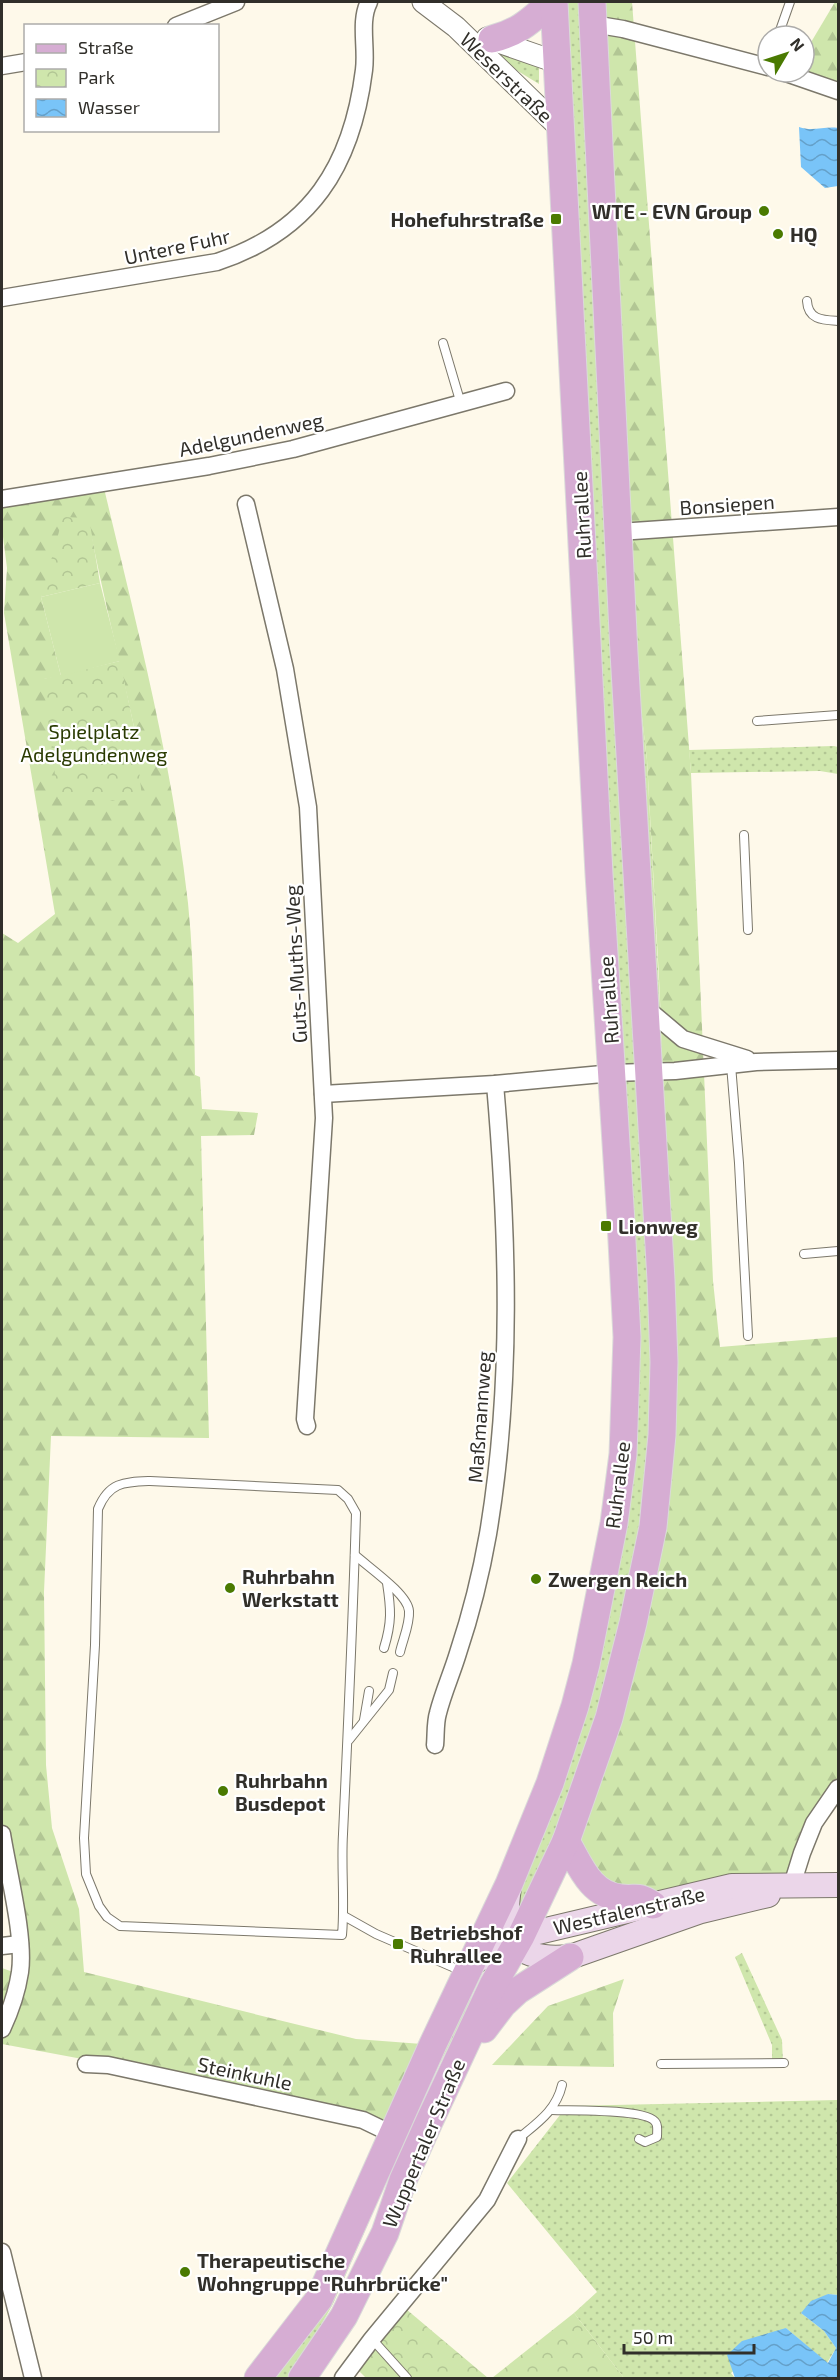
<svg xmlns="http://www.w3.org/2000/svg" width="840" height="2380" viewBox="0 0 840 2380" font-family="'Exo 2',sans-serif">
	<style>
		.grass { fill: url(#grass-dots) }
		.forest { fill: url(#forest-firs); fill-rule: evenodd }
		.park { fill: url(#park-crowns) }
		.pitch { fill: #cfe6ac }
		.water { fill: url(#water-waves) }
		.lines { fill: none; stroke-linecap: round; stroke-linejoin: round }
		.service-casing { stroke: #7c786b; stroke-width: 10 }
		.minor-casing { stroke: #7c786b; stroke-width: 19 }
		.tertiary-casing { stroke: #7c786b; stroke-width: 23 }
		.secondary-casing { stroke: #7c786b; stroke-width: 26 }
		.primary-casing { stroke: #dadad9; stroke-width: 29 }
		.service { stroke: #fff; stroke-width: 8 }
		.minor { stroke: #fff; stroke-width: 16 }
		.tertiary { stroke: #fff; stroke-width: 21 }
		.secondary { stroke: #ebd6e9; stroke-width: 24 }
		.primary { stroke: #d6add3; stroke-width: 27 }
		.poi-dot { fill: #4a7a01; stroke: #fff; stroke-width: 2 }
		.labels { text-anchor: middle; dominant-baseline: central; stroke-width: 4.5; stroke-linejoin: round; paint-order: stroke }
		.street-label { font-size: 20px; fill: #312f2a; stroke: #fff }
		.poi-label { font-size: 20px; font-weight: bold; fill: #312f2a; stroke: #fff; text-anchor: start }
		.park-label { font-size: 20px; fill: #293a00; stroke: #fff }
	</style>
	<defs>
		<pattern id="grass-dots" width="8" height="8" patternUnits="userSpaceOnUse" patternTransform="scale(1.5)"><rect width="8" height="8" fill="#cfe6ac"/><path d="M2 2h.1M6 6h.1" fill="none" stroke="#b2c694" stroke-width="1.8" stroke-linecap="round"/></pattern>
		<pattern id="forest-firs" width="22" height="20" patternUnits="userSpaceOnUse" patternTransform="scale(1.5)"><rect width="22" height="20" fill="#cfe6ac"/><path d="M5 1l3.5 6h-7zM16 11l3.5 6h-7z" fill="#b2c694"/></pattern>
		<pattern id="park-crowns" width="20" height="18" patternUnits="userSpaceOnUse" patternTransform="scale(1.5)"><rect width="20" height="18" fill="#cfe6ac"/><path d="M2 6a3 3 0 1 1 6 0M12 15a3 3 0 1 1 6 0" fill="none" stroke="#b2c694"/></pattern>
		<pattern id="water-waves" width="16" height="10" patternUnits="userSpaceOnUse" patternTransform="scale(1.5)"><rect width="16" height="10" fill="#79c4f8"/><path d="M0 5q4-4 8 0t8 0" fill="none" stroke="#64a0c9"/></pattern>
	</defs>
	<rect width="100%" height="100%" fill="#fef9ea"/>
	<g class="grass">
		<path d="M555 2H597L628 597 647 760 662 1043V1280L651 1527 566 1840 511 1929 514 1877 552 1784 624 1455Z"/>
		<path d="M501 51 539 66V84L498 59 496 53Z"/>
		<path d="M834 746 838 747V774L820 771 691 773 689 750Z"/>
		<path d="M742 1953 782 2040 783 2064 772 2065V2045L735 1957Z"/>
		<path d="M474 1983 469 2008 429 2084 333 2304 291 2378H271Z"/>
		<path d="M838 2100V2295L828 2294 801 2313 824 2331 836 2348 827 2363 786 2328 731 2373 735 2378H624L574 2313 597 2292 507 2183 567 2106Z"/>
	</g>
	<g class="forest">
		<path d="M597 2H632L691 773 713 1281 720 1347 838 1337V1783L792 1884 681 1888 620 1897 568 1842 635 1623 662 1280V1043L659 978 647 760 628 597Z"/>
		<path d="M835 2H838V90L804 72V54Z"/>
		<path d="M103 484C136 623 172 761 188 903 194 960 194 1018 195 1075L200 1077 202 1109 258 1113 254 1135 201 1136 209 1438 51 1436 44 1592 46 1765 52 1828 79 1909 84 1972 356 2039 422 2044 389 2131 152 2072 2 2044V1968L13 1972 18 1948 2 1831V933L18 943 55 914 4 613 7 568 2 529V500ZM88 518C101 588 119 657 134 727L44 679 61 676 41 597Z"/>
		<path d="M624 1979 613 2013 614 2067 492 2065 548 2006Z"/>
	</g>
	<g class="park">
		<path d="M63 517 89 518 100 583 41 597Z"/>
		<path d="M120 661 134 727 142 797 119 801 58 799 43 679Z"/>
		<path d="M406 2309 488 2378H366L359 2371Z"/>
		<path d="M574 2313 624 2378H492Z"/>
	</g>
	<path class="pitch" d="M100 583 120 661 61 676 41 597Z"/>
	<g class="water">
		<path d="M799 127C813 132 824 126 838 128V186L825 188 801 167Z"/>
		<path d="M828 2294 838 2295V2378H735L727 2355 742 2341 786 2328 828 2363 836 2348 824 2331 801 2313 811 2301Z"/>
	</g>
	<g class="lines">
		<g class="service-casing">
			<g id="service">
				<path d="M778 36 790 2"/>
				<path d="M807 301C808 320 823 320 838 321"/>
				<path d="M443 343 461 404"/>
				<path d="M757 721 838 715"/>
				<path d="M744 835 748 930"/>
				<path d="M731 1065 739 1163 748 1336"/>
				<path d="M804 1254 838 1251"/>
				<path d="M150 1481 338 1490 348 1499 356 1513C353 1620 348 1727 343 1834 341 1868 345 1902 342 1935L120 1926 107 1917 99 1906 86 1874 84 1838 95 1645 98 1509C109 1482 124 1482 150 1481Z"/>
				<path d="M355 1555C368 1567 408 1594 409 1611 410 1624 403 1639 400 1652"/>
				<path d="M384 1648C392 1622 391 1609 387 1583"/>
				<path d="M364 1720 369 1691"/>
				<path d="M349 1740 389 1690 393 1673"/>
				<path d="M344 1916 376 1934 464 1972"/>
				<path d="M661 2064 784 2063"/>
				<path d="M552 2110C569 2111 649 2108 656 2123 658 2126 657 2133 657 2137L645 2142 639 2139"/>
				<path d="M518 2139C537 2123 556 2111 562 2085"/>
				<path d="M372 2339 407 2378"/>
			</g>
		</g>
		<g class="minor-casing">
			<g id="minor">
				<path d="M593 24 623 29 768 67"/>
				<path d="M176 26 236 2"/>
				<path d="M2 66 26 62"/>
				<path d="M783 72 838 91"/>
				<path d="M2 298 217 262C311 231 352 166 364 70 367 48 359 21 369 2"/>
				<path d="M2 499 209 466 293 449 506 391"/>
				<path d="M246 504 285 669 308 807 324 1118 305 1419 307 1426"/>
				<path d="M619 532 838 517"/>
				<path d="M645 1007 683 1039 747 1059"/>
				<path d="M323 1094 495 1084 613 1073 675 1071 756 1062 838 1060"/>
				<path d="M435 1745C436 1735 435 1723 438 1713 443 1693 452 1673 458 1653 471 1614 481 1574 488 1534 513 1385 508 1234 495 1084"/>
				<path d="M2 1834C8 1872 25 1937 20 1972 17 1992 10 2012 2 2029"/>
				<path d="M792 1885 802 1853 814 1823 838 1788"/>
				<path d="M2 1946 20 1944"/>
				<path d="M86 2064 108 2065 363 2120 392 2134"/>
				<path d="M2 2252 33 2378"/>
				<path d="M343 2378 372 2339 487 2200 518 2139"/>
			</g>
		</g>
		<g class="tertiary-casing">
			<g id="tertiary">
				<path d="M423 2 456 27 559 127"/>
				<path d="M487 38 556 62"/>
			</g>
		</g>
		<g class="secondary-casing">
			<g id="secondary">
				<path d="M509 1888C501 1940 515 1962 570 1957L701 1911 768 1895"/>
				<path d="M472 1963 521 1936 732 1886 838 1885"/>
			</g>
		</g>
		<g class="primary-casing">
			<g id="primary">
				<path d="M492 39C520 32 531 20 552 2"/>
				<path d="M566 1841C580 1865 590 1895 621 1898 638 1900 635 1894 653 1905"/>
				<path d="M484 2029 503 2004 517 1991 570 1957"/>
				<path d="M258 2378 319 2299 433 2044 509 1884 550 1783 575 1706 586 1664 614 1523 623 1454 627 1337 621 1222 599 874 554 2"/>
				<path d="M302 2378 344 2316 385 2233 403 2180 429 2122 493 1985 521 1936 566 1841 609 1718 633 1623 653 1527 662 1435 664 1362 661 1280 624 653 592 2"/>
			</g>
		</g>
		<use href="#service" class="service"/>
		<use href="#minor" class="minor"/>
		<use href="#tertiary" class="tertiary"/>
		<use href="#secondary" class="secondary"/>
		<use href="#primary" class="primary"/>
	</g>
	<g class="poi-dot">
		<circle cx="764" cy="211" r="6"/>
		<rect x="550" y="213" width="12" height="12" rx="3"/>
		<circle cx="778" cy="234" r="6"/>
		<rect x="600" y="1220" width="12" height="12" rx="3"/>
		<circle cx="536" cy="1579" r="6"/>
		<circle cx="230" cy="1588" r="6"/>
		<circle cx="223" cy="1791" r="6"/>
		<rect x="392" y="1938" width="12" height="12" rx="3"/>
		<circle cx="185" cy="2272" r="6"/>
	</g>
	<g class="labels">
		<g class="street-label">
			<text transform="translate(507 77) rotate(44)">Weserstraße</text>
			<text transform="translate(177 246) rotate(-12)">Untere Fuhr</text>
			<text transform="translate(251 434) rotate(-12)">Adelgundenweg</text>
			<text transform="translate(727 504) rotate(-4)">Bonsiepen</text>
			<text transform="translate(581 515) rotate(-93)">Ruhrallee</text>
			<text transform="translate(295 964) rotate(-93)">Guts-Muths-Weg</text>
			<text transform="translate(608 1000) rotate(-94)">Ruhrallee</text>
			<text transform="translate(479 1417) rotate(-86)">Maßmannweg</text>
			<text transform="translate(617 1485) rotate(-83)">Ruhrallee</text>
			<text transform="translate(629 1910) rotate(-13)">Westfalenstraße</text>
			<text transform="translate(245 2073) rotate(12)">Steinkuhle</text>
			<text transform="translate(423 2143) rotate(-67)">Wuppertaler Straße</text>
		</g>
		<g class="poi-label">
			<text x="752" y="211" text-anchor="end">WTE - EVN Group</text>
			<text x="544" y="219" text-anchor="end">Hohefuhrstraße</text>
			<text x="790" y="234">HQ</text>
			<text x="618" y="1226">Lionweg</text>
			<text x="242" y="1576">Ruhrbahn<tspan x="242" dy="23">Werkstatt</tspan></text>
			<text x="548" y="1579">Zwergen Reich</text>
			<text x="235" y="1780">Ruhrbahn<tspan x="235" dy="23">Busdepot</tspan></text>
			<text x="410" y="1932">Betriebshof<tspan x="410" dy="23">Ruhrallee</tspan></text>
			<text x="197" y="2260">Therapeutische<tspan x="197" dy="23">Wohngruppe "Ruhrbrücke"</tspan></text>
		</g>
		<g class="park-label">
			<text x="94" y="731">Spielplatz<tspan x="94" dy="23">Adelgundenweg</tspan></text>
		</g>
	</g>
	<rect width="840" height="2380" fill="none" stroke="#312f2a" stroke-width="6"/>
	<rect x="24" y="24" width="195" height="108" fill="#ffffff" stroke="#adacaa" stroke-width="1.5"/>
	<rect x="36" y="44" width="30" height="9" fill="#d6add3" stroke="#adacaa" stroke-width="1.5"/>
	<text x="78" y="54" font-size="18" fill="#312f2a">Straße</text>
	<rect x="36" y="69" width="30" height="18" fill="url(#park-crowns)" stroke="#adacaa" stroke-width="1.5"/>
	<text x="78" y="84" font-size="18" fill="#312f2a">Park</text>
	<rect x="36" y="99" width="30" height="18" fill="url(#water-waves)" stroke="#adacaa" stroke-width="1.5"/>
	<text x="78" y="114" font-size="18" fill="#312f2a">Wasser</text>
	<g transform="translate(786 54) rotate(51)"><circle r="28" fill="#ffffff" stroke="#adacaa" stroke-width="1.5"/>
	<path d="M0-4.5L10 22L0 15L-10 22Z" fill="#4a7a01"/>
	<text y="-9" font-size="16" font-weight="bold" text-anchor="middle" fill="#312f2a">N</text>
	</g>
	<path d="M624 2344v9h130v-9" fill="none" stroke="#312f2a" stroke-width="3"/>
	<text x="633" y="2344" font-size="18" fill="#312f2a" stroke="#ffffff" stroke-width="4.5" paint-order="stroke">50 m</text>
</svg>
